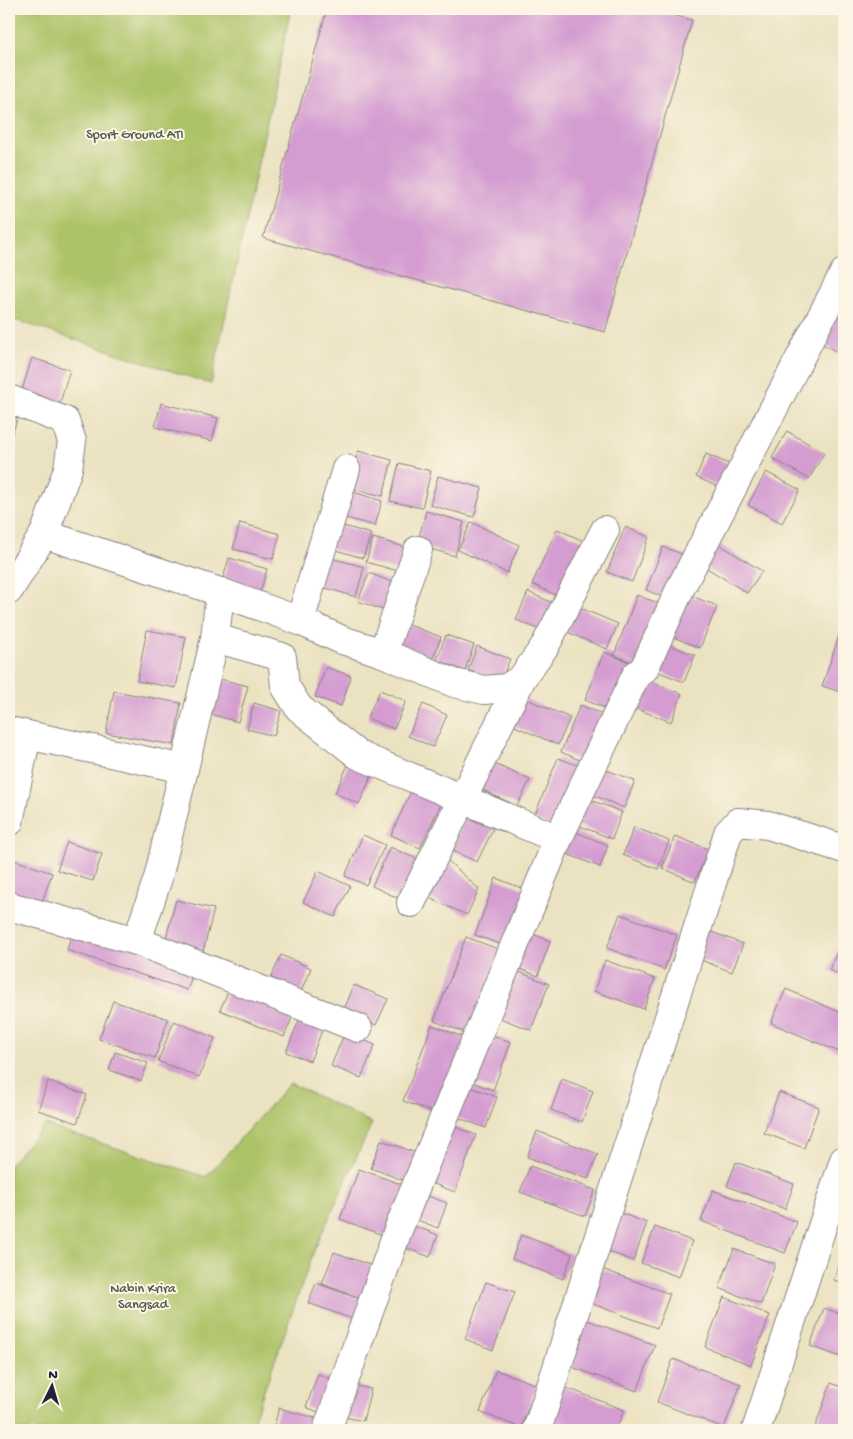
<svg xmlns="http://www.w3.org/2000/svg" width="853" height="1439" viewBox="0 0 853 1439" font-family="'Gochi Hand',sans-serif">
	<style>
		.green { fill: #adc368; stroke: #687252 }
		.building { fill: #d49cd1 }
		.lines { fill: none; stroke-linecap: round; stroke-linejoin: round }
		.minor-casing { stroke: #86827e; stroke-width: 30 }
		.minor { stroke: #fff; stroke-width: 28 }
		.labels { text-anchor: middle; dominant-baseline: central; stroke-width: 4; stroke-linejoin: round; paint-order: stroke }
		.park-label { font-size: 14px; fill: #535a4b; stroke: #fcf5e5 }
	</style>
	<rect width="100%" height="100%" fill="#fcf5e5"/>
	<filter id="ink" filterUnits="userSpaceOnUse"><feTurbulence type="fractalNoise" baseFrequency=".02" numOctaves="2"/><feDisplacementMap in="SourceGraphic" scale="10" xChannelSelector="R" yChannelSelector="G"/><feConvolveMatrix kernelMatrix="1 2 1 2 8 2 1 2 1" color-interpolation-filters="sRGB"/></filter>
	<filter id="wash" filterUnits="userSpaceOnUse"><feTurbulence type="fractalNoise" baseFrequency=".0096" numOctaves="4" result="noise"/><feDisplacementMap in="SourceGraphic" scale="20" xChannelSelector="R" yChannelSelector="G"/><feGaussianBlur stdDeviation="1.12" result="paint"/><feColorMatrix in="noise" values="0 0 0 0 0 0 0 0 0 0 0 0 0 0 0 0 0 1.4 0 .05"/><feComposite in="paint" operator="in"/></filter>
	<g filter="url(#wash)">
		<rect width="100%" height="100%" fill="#ebe2c1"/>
		<g class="green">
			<path d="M9 9H291L211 384 9 318Z"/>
			<path d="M290 1083 372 1123 314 1251 250 1430H9V1165L45 1125 206 1177Z"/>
		</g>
		<g id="blocks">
			<g class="building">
				<path d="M327 9H649L692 20 605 332 263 238Z"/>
				<path d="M844 294V356L817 341Z"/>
				<path d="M32 358 70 370 57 412 19 400Z"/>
				<path d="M161 403 218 418 212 441 155 427Z"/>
				<path d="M9 404 21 408 10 440 9 439Z"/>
				<path d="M787 431 824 453 809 479 772 458Z"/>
				<path d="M358 451 392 460 383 496 349 488Z"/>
				<path d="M706 454 736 467 725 490 696 477Z"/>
				<path d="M399 463 431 471 422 508 390 501Z"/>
				<path d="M766 472 800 490 782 523 748 505Z"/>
				<path d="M438 476 482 488 474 517 430 505Z"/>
				<path d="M347 490 382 501 375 526 339 516Z"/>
				<path d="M426 511 464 522 455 556 417 545Z"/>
				<path d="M471 522 519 545 507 573 458 550Z"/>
				<path d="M240 523 280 534 273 559 233 549Z"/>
				<path d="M337 524 371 534 363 558 329 548Z"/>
				<path d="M625 527 649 537 632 582 607 572Z"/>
				<path d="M557 529 586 542 562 598 532 584Z"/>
				<path d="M373 538 412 549 405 573 366 562Z"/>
				<path d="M714 541 762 571 747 593 699 563Z"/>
				<path d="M663 547 690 557 673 601 646 590Z"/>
				<path d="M324 556 364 567 356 597 316 585Z"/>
				<path d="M229 558 267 569 260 593 222 582Z"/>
				<path d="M369 573 402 586 391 613 358 601Z"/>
				<path d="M528 592 555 604 543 631 516 620Z"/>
				<path d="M684 593 717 606 700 648 668 635Z"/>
				<path d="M637 595 665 606 641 666 614 655Z"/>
				<path d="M578 607 618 624 607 649 567 632Z"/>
				<path d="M398 621 441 637 432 661 389 645Z"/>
				<path d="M844 621V693L822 686Z"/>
				<path d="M147 630 186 637 176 688 137 681Z"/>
				<path d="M446 635 474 645 465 671 437 660Z"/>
				<path d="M660 641 695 655 684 682 649 668Z"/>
				<path d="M477 646 510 659 500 683 468 670Z"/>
				<path d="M604 652 636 665 617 713 585 700Z"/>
				<path d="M326 667 351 676 341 706 315 697Z"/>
				<path d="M208 676 248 686 238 722 199 711Z"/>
				<path d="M638 677 682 694 671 722 627 705Z"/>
				<path d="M380 690 406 701 394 729 367 718Z"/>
				<path d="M114 691 181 703 174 745 106 733Z"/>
				<path d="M522 697 570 718 558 745 510 724Z"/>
				<path d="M254 703 281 711 274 736 247 729Z"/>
				<path d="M423 704 447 715 433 747 408 736Z"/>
				<path d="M580 705 608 716 589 764 561 752Z"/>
				<path d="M558 758 585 768 561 830 533 819Z"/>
				<path d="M488 761 530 780 517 806 476 787Z"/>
				<path d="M348 765 372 775 359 804 335 793Z"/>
				<path d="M599 767 635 781 624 808 588 793Z"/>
				<path d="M412 789 442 802 420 848 391 835Z"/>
				<path d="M580 796 622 812 612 839 570 822Z"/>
				<path d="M466 817 493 829 477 862 451 850Z"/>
				<path d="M634 827 669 841 658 869 623 855Z"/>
				<path d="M565 828 608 845 600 867 557 850Z"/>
				<path d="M363 835 385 845 366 885 345 876Z"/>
				<path d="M675 836 708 849 695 882 662 868Z"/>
				<path d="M67 842 102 854 93 881 57 870Z"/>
				<path d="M390 847 419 860 400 899 372 886Z"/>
				<path d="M446 859 479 889 467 915 429 898Z"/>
				<path d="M14 860 52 873 41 905 9 894V876Z"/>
				<path d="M318 871 350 886 335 917 303 902Z"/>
				<path d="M496 878 526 890 505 946 475 935Z"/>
				<path d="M176 900 214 909 203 952 165 942Z"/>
				<path d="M620 914 677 935 664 970 607 948Z"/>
				<path d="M74 927 195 968 187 990 67 950Z"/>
				<path d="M704 929 743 944 732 972 693 957Z"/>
				<path d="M523 930 550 941 538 976 510 965Z"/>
				<path d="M844 936V977L829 970Z"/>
				<path d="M466 937 501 950 469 1034 434 1021Z"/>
				<path d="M281 955 311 968 301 991 271 978Z"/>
				<path d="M605 960 655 979 644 1009 594 991Z"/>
				<path d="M507 967 549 984 531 1030 489 1014Z"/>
				<path d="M354 985 388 999 376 1025 343 1012Z"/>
				<path d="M230 987 294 1013 284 1037 220 1010Z"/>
				<path d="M786 989 844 1014V1054L771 1023Z"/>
				<path d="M113 1001 168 1019 155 1058 99 1039Z"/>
				<path d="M300 1018 323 1028 310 1061 286 1052Z"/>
				<path d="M174 1021 215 1038 199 1077 158 1061Z"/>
				<path d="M432 1025 466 1038 438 1114 403 1101Z"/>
				<path d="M482 1031 511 1042 493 1090 464 1079Z"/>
				<path d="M345 1032 375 1045 361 1078 331 1066Z"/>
				<path d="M115 1052 148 1063 141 1081 109 1070Z"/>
				<path d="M562 1079 593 1091 582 1122 551 1110Z"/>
				<path d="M48 1081 87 1095 77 1123 38 1110Z"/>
				<path d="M459 1083 497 1097 486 1128 448 1114Z"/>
				<path d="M779 1092 819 1107 804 1148 764 1133Z"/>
				<path d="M443 1122 476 1135 455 1192 421 1179Z"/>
				<path d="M537 1131 598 1154 588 1179 527 1157Z"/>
				<path d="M381 1140 419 1154 408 1182 371 1168Z"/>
				<path d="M736 1162 794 1184 785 1209 727 1186Z"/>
				<path d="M530 1166 595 1190 585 1216 520 1192Z"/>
				<path d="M359 1169 409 1187 390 1238 340 1219Z"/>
				<path d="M713 1190 797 1222 785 1253 701 1221Z"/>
				<path d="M417 1192 447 1203 438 1228 407 1216Z"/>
				<path d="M615 1211 647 1223 633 1261 600 1248Z"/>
				<path d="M406 1223 438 1235 430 1257 398 1245Z"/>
				<path d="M655 1227 692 1241 679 1277 641 1263Z"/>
				<path d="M521 1235 572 1254 563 1279 512 1259Z"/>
				<path d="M734 1249 775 1264 761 1304 719 1288Z"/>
				<path d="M334 1252 378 1268 366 1300 322 1284Z"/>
				<path d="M844 1253V1284L834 1280Z"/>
				<path d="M594 1266 670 1294 657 1328 582 1300Z"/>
				<path d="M486 1282 515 1292 493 1350 465 1339Z"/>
				<path d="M316 1283 365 1301 358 1321 308 1303Z"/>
				<path d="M724 1297 770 1315 751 1365 705 1347Z"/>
				<path d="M824 1308 844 1315V1358L810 1346Z"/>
				<path d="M579 1317 655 1345 637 1391 561 1363Z"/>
				<path d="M673 1359 741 1384 724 1428 657 1402Z"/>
				<path d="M496 1370 537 1385 521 1428 480 1412Z"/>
				<path d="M318 1374 335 1381 323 1414 306 1407Z"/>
				<path d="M831 1383 844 1388V1430H814Z"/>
				<path d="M348 1384 371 1389 363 1421 340 1416Z"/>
				<path d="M562 1386 624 1410 616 1430H545Z"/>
				<path d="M279 1408 322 1420 319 1430H273Z"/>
			</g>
		</g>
	</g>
	<g filter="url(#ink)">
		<use href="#blocks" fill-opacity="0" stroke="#86827e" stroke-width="1"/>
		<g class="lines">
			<g class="minor-casing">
				<g id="minor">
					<path d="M9 399 65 421 72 441 68 469 44 534 9 590"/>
					<path d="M44 534 220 592"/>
					<path d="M300 621 346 469"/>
					<path d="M215 638 282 657 285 686 299 708 358 755 558 839"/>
					<path d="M383 653 418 550"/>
					<path d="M9 731 184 769"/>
					<path d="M9 822 27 735"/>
					<path d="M411 903 522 678"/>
					<path d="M9 906 137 941 158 878 184 769 215 638 220 592 300 621 342 640 383 653 454 683 484 690 507 688 522 678 545 646 605 530"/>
					<path d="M137 941 358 1028"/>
					<path d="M327 1430 398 1230 558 839 636 675 644 669 680 589 844 273"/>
					<path d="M537 1430 728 833 738 822 768 825 844 849"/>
					<path d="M756 1430 844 1160"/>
				</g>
			</g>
			<use href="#minor" class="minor"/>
		</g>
	</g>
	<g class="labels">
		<g class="park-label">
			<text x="135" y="135">Sport Ground ATI</text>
			<text x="143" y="1289">Nabin Krira<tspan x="143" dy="16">Sangsad</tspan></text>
		</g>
	</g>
	<rect width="853" height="1439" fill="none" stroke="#fcf5e5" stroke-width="30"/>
	<g transform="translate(52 1386) rotate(5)" stroke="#fcf5e5" stroke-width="4" paint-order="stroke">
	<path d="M0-4L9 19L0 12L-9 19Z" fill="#22223b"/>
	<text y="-8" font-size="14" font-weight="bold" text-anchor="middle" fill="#22223b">N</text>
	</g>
</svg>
